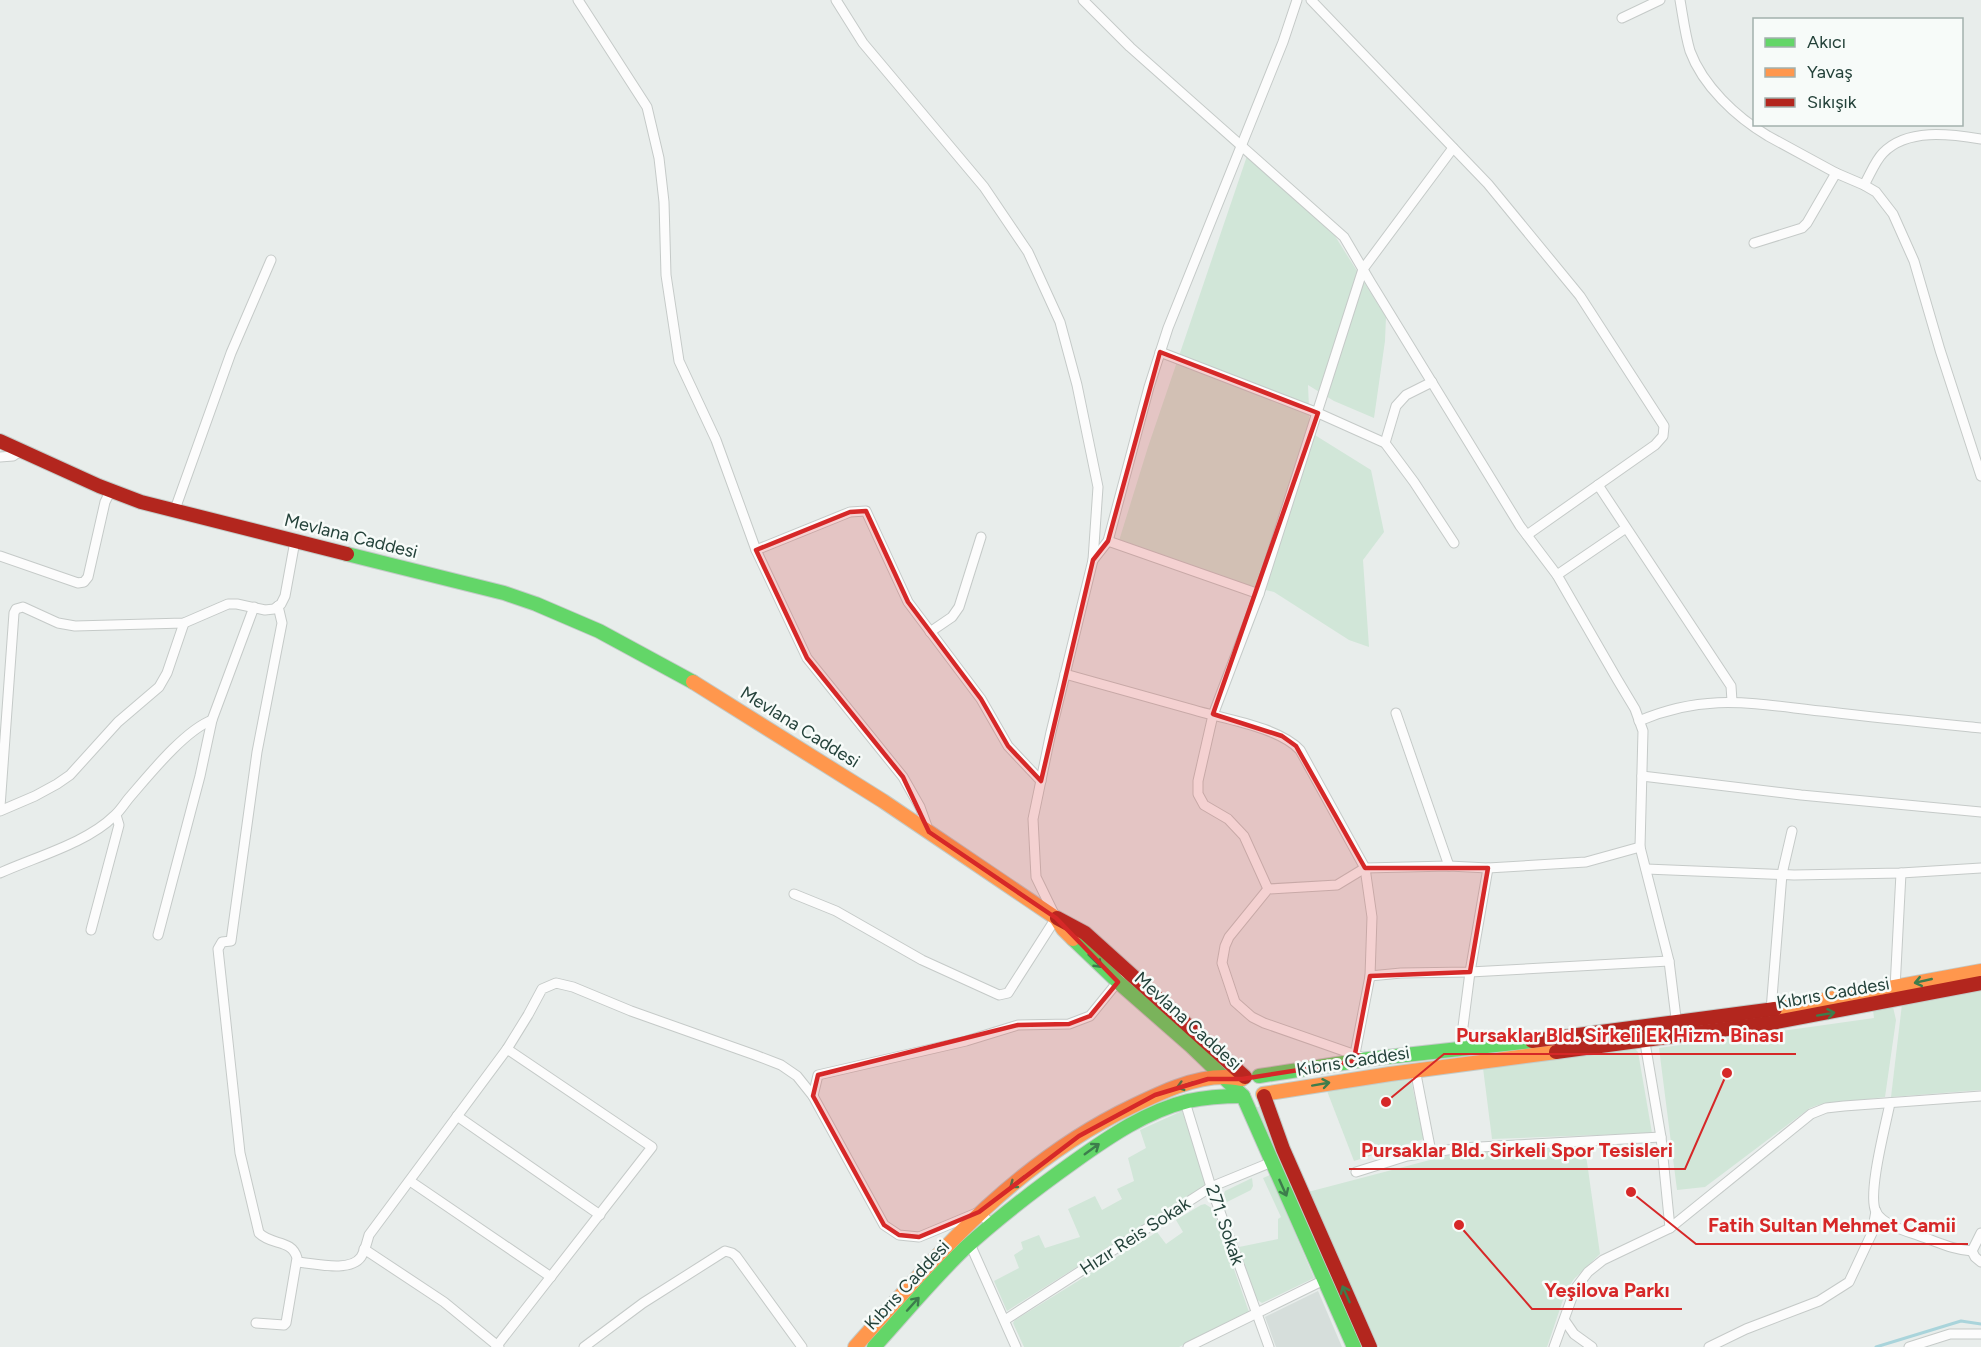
<svg xmlns="http://www.w3.org/2000/svg" width="1981" height="1347" viewBox="0 0 1981 1347" font-family="Figtree,sans-serif">
	<style>
		.built { fill: #d6dedb }
		.green { fill: #d1e6d8 }
		.lines { fill: none; stroke-linecap: round; stroke-linejoin: round }
		.stream { stroke: #a9d4db; stroke-width: 3 }
		.street-casing { stroke: #c5cac8; stroke-width: 11 }
		.fast-casing { stroke: #c3cbc8; stroke-width: 16 }
		.slow-casing { stroke: #c3cbc8; stroke-width: 16 }
		.jam-casing { stroke: #c3cbc8; stroke-width: 16 }
		.street { stroke: #fcfcfc; stroke-width: 9 }
		.fast { stroke: #63d668; stroke-width: 14 }
		.slow { stroke: #ff974d; stroke-width: 14 }
		.jam { stroke: #b3261e; stroke-width: 14 }
		.oneway { stroke: #3d7d4c }
		.marked { fill: #d62828; fill-opacity: 0.2; stroke: #d62828; stroke-width: 4.5; stroke-linejoin: round }
		.labels { text-anchor: middle; dominant-baseline: central; stroke-width: 5; stroke-linejoin: round; paint-order: stroke }
		.street-label { font-size: 18px; fill: #24423a; stroke: #f7fbf9 }
		.leader { fill: none; stroke: #d62828; stroke-width: 2 }
		.callout-dot { fill: #d62828; stroke: #f7fbf9; stroke-width: 2 }
		.callout-label { font-size: 20px; text-anchor: middle; font-weight: bold; fill: #d62828; stroke: #f7fbf9; stroke-width: 5; stroke-linejoin: round; paint-order: stroke }
	</style>
	<rect width="100%" height="100%" fill="#e8edeb"/>
	<path class="built" d="M1318 1291 1342 1347H1276L1265 1317Z"/>
	<g class="green">
		<path d="M1247 156 1335 236 1386 317 1385 341 1374 418 1334 401 1308 385 1310 432 1371 470 1384 532 1363 560 1369 647 1349 640 1274 592 1201 575 1118 544 1148 447Z"/>
		<path d="M1981 990V1090L1891 1097 1902 1004Z"/>
		<path d="M1893 1007 1896 1020 1885 1097 1818 1105 1810 1108 1705 1187 1677 1190 1659 1048 1874 1018 1873 1010Z"/>
		<path d="M1635 1049 1638 1052 1652 1133 1492 1139 1483 1068Z"/>
		<path d="M1410 1076 1424 1139 1354 1161 1327 1091Z"/>
		<path d="M1262 1106 1365 1347H1360L1254 1108Z"/>
		<path d="M1182 1111 1207 1185 1007 1311 994 1281 1019 1268 1014 1255 1023 1249 1021 1242 1039 1235 1045 1248 1080 1237 1068 1209 1095 1196 1102 1210 1122 1199 1117 1189 1134 1181 1128 1158 1146 1148 1140 1130Z"/>
		<path d="M1585 1148 1600 1254 1574 1279 1566 1291 1547 1347H1379L1308 1192 1449 1155 1481 1151Z"/>
		<path d="M1270 1175 1314 1278 1262 1303 1256 1299 1239 1247 1278 1239V1219L1281 1217 1263 1178Z"/>
		<path d="M1252 1178 1253 1186 1251 1190 1225 1203 1223 1197 1225 1191Z"/>
		<path d="M1205 1204 1213 1209 1249 1312 1179 1347H1024L1013 1323 1015 1320 1157 1232 1166 1244 1183 1232 1176 1220 1201 1205Z"/>
	</g>
	<g class="lines">
		<path class="stream" d="M1876 1347 1961 1321 1981 1324"/>
		<g class="street-casing">
			<g id="street">
				<path d="M578 0 647 107 659 158 664 202 666 275 679 361 716 440 756 550 807 658 903 777 920 807 929 832"/>
				<path d="M1083 0 1130 47 1344 237 1371 283 1520 526 1557 575 1617 679 1635 709 1643 731 1640 847 1669 961 1677 1026"/>
				<path d="M1311 0 1488 184 1580 296 1664 426 1663 436 1655 445 1527 535"/>
				<path d="M1680 0C1683 17 1685 34 1690 51 1703 86 1736 117 1768 136L1836 173 1864 185 1876 192 1893 214 1914 261 1940 350 1981 476"/>
				<path d="M1622 18 1660 0"/>
				<path d="M1864 185C1870 175 1875 161 1883 153 1907 128 1950 134 1981 139"/>
				<path d="M1754 243 1802 228 1807 223 1836 173"/>
				<path d="M1160 352 1318 413 1385 443 1414 482 1454 543"/>
				<path d="M1385 443 1396 406 1406 395 1432 382"/>
				<path d="M0 457 13 456 20 451"/>
				<path d="M1598 485 1731 686 1732 701"/>
				<path d="M174 512 231 353 271 260"/>
				<path d="M1108 541 1259 594"/>
				<path d="M756 550 850 512 866 511 908 602 981 699 1008 746 1041 781"/>
				<path d="M0 556 78 583 84 582 88 577 105 502 111 490"/>
				<path d="M1093 560 1108 541 1149 387 1168 328 1283 42 1297 0"/>
				<path d="M1557 575 1626 528"/>
				<path d="M930 632 952 617 959 607 981 537"/>
				<path d="M1065 674C1108 686 1151 698 1194 710 1224 719 1279 727 1300 750L1365 868 1372 917 1370 976 1355 1054"/>
				<path d="M1396 713 1449 866"/>
				<path d="M1639 721C1709 691 1758 705 1830 712 1880 718 1931 723 1981 728"/>
				<path d="M1642 776 1801 795 1981 812"/>
				<path d="M0 807 14 613 16 609 23 607 58 623 75 626 184 623 228 604H237L265 610 274 609 281 604 285 596 295 541"/>
				<path d="M0 811 35 796 57 784 70 775 118 722 159 687 167 673 184 623"/>
				<path d="M1646 869 1794 875 1901 873 1981 868"/>
				<path d="M0 873C35 857 87 843 114 816 120 811 124 804 129 798 149 775 184 731 212 720"/>
				<path d="M1268 889 1244 836 1228 819 1204 805 1198 794V781L1213 715 1259 594 1363 269 1453 148"/>
				<path d="M794 894 836 911 922 960 999 995 1008 993 1056 918 1036 877 1033 819 1051 732 1093 560 1098 487 1077 385 1060 322 1028 252 984 187 863 43 836 0"/>
				<path d="M91 930 119 825 116 815"/>
				<path d="M158 935 200 776 212 720 254 607"/>
				<path d="M1370 976 1401 973 1470 972 1669 961"/>
				<path d="M1895 988 1901 873"/>
				<path d="M1771 1010 1782 874 1792 831"/>
				<path d="M1644 1037 1661 1137 1670 1228"/>
				<path d="M1460 1050 1470 972 1488 868"/>
				<path d="M1367 1059 1264 1023 1252 1017 1235 1002 1222 963 1225 946 1229 937 1268 889 1337 885 1365 868 1449 866 1488 868 1586 862 1640 847"/>
				<path d="M1415 1069 1431 1152"/>
				<path d="M813 1096 818 1075 966 1041 1018 1025 1069 1024 1090 1016 1120 979"/>
				<path d="M1185 1102 1211 1187 1269 1347"/>
				<path d="M1890 1103C1886 1124 1867 1194 1876 1212 1883 1225 1906 1231 1920 1236 1938 1242 1953 1250 1972 1251"/>
				<path d="M457 1116 600 1215"/>
				<path d="M1356 1172 1407 1156 1461 1148 1661 1137"/>
				<path d="M410 1181 551 1277"/>
				<path d="M1981 1233 1972 1251 1975 1257 1981 1262"/>
				<path d="M970 1244 1016 1347"/>
				<path d="M364 1249 444 1302 499 1347"/>
				<path d="M297 1262C313 1263 350 1273 361 1257 365 1251 367 1242 369 1235L507 1049 528 1015 542 989 556 983 573 987 631 1011 755 1055 781 1065 797 1076 813 1096 884 1225 899 1235 919 1237 979 1212 991 1224"/>
				<path d="M1005 1320 1211 1187 1272 1162"/>
				<path d="M1565 1321 1574 1334 1592 1347"/>
				<path d="M256 1323 284 1325 286 1323 297 1258C292 1239 272 1246 259 1233L240 1153 218 949 222 942 231 941 257 752 282 623 278 606"/>
				<path d="M496 1347 652 1147 507 1049"/>
				<path d="M584 1347 643 1303 725 1251 732 1253 736 1256 802 1347"/>
				<path d="M1188 1347 1324 1280"/>
				<path d="M1554 1347 1575 1289 1588 1272 1603 1260 1670 1228 1811 1114 1826 1108 1844 1106 1981 1096"/>
				<path d="M1709 1347 1746 1329 1819 1301 1849 1282 1872 1233 1876 1211"/>
				<path d="M1909 1347 1950 1334H1981"/>
			</g>
		</g>
		<g class="fast-casing">
			<g id="fast">
				<path d="M347 554 504 593 536 604 599 631 693 682"/>
				<path d="M1073 939 1118 982 1191 1046 1243 1096 1354 1347"/>
				<path d="M1259 1076 1369 1059 1532 1041"/>
				<path d="M874 1347C904 1314 932 1280 964 1249 999 1217 1037 1188 1075 1161 1110 1136 1147 1111 1188 1101 1206 1097 1224 1096 1243 1096"/>
			</g>
		</g>
		<g class="slow-casing">
			<g id="slow">
				<path d="M693 682 883 801 1056 918 1063 929 1073 939"/>
				<path d="M1775 1009 1981 971"/>
				<path d="M1264 1096 1263 1094 1390 1074 1556 1052"/>
				<path d="M855 1347C939 1252 1016 1162 1133 1106 1160 1093 1193 1077 1224 1077 1230 1077 1236 1078 1242 1079"/>
			</g>
		</g>
		<g class="jam-casing">
			<g id="jam">
				<path d="M0 441 99 486 141 502 347 554"/>
				<path d="M1057 918 1085 933 1245 1077"/>
				<path d="M1532 1041 1775 1009"/>
				<path d="M1556 1052 1771 1023 1981 983"/>
				<path d="M1264 1096 1283 1149 1370 1347"/>
			</g>
		</g>
		<use href="#street" class="street"/>
		<use href="#fast" class="fast"/>
		<use href="#slow" class="slow"/>
		<use href="#jam" class="jam"/>
	</g>
	<defs><path id="oneway-shaft" d="M-6 0H5M1.5-3L5.5 0L1.5 3" fill="none" stroke-width="1.6" stroke-linecap="round" stroke-linejoin="round" transform="scale(1.5)"/></defs>
	<g class="oneway">
		<use href="#oneway-shaft" transform="translate(1095 961) rotate(44)"/>
		<use href="#oneway-shaft" transform="translate(1923 981) rotate(167)"/>
		<use href="#oneway-shaft" transform="translate(1826 1014) rotate(-10)"/>
		<use href="#oneway-shaft" transform="translate(1321 1084) rotate(-10)"/>
		<use href="#oneway-shaft" transform="translate(1185 1085) rotate(162)"/>
		<use href="#oneway-shaft" transform="translate(1092 1149) rotate(-36)"/>
		<use href="#oneway-shaft" transform="translate(1017 1182) rotate(142)"/>
		<use href="#oneway-shaft" transform="translate(1283 1188) rotate(66)"/>
		<use href="#oneway-shaft" transform="translate(1346 1294) rotate(-114)"/>
		<use href="#oneway-shaft" transform="translate(913 1304) rotate(-48)"/>
	</g>
	<path class="marked" d="M1160 352 1318 413 1213 714 1282 736 1296 746 1365 868H1488L1470 972 1370 976 1355 1054 1369 1059 1242 1079H1208L1155 1095 1079 1136 979 1212 919 1237 899 1235 884 1225 813 1096 818 1075 1018 1025 1069 1024 1090 1016 1118 982 1056 918 929 832 903 777 807 658 756 550 850 512 866 511 908 602 981 699 1008 746 1041 781 1093 560 1108 541Z"/>
	<g class="labels">
		<g class="street-label">
			<text transform="translate(351 536) rotate(14)">Mevlana Caddesi</text>
			<text transform="translate(800 727) rotate(32)">Mevlana Caddesi</text>
			<text transform="translate(1833 993) rotate(-10)">Kıbrıs Caddesi</text>
			<text transform="translate(1188 1021) rotate(42)">Mevlana Caddesi</text>
			<text transform="translate(1353 1061) rotate(-9)">Kıbrıs Caddesi</text>
			<text transform="translate(1225 1225) rotate(71)">271. Sokak</text>
			<text transform="translate(1135 1236) rotate(-33)">Hızır Reis Sokak</text>
			<text transform="translate(907 1285) rotate(-47)">Kıbrıs Caddesi</text>
		</g>
	</g>
	<path class="leader" d="M1386 1102L1444 1054H1796M1727 1073L1685 1169H1349M1631 1192L1696 1244H1968M1459 1225L1532 1309H1682"/>
	<g class="callout-dot">
		<circle cx="1386" cy="1102" r="6"/>
		<circle cx="1727" cy="1073" r="6"/>
		<circle cx="1631" cy="1192" r="6"/>
		<circle cx="1459" cy="1225" r="6"/>
	</g>
	<g class="callout-label">
		<text x="1620" y="1042">Pursaklar Bld. Sirkeli Ek Hizm. Binası</text>
		<text x="1517" y="1157">Pursaklar Bld. Sirkeli Spor Tesisleri</text>
		<text x="1832" y="1232">Fatih Sultan Mehmet Camii</text>
		<text x="1607" y="1297">Yeşilova Parkı</text>
	</g>
	<rect x="1753" y="18" width="210" height="108" fill="#f7fbf9" stroke="#a3b1ad" stroke-width="1.5"/>
	<rect x="1765" y="38" width="30" height="9" fill="#63d668" stroke="#a3b1ad" stroke-width="1.5"/>
	<text x="1807" y="48" font-size="18" fill="#24423a">Akıcı</text>
	<rect x="1765" y="68" width="30" height="9" fill="#ff974d" stroke="#a3b1ad" stroke-width="1.5"/>
	<text x="1807" y="78" font-size="18" fill="#24423a">Yavaş</text>
	<rect x="1765" y="98" width="30" height="9" fill="#b3261e" stroke="#a3b1ad" stroke-width="1.5"/>
	<text x="1807" y="108" font-size="18" fill="#24423a">Sıkışık</text>
</svg>
